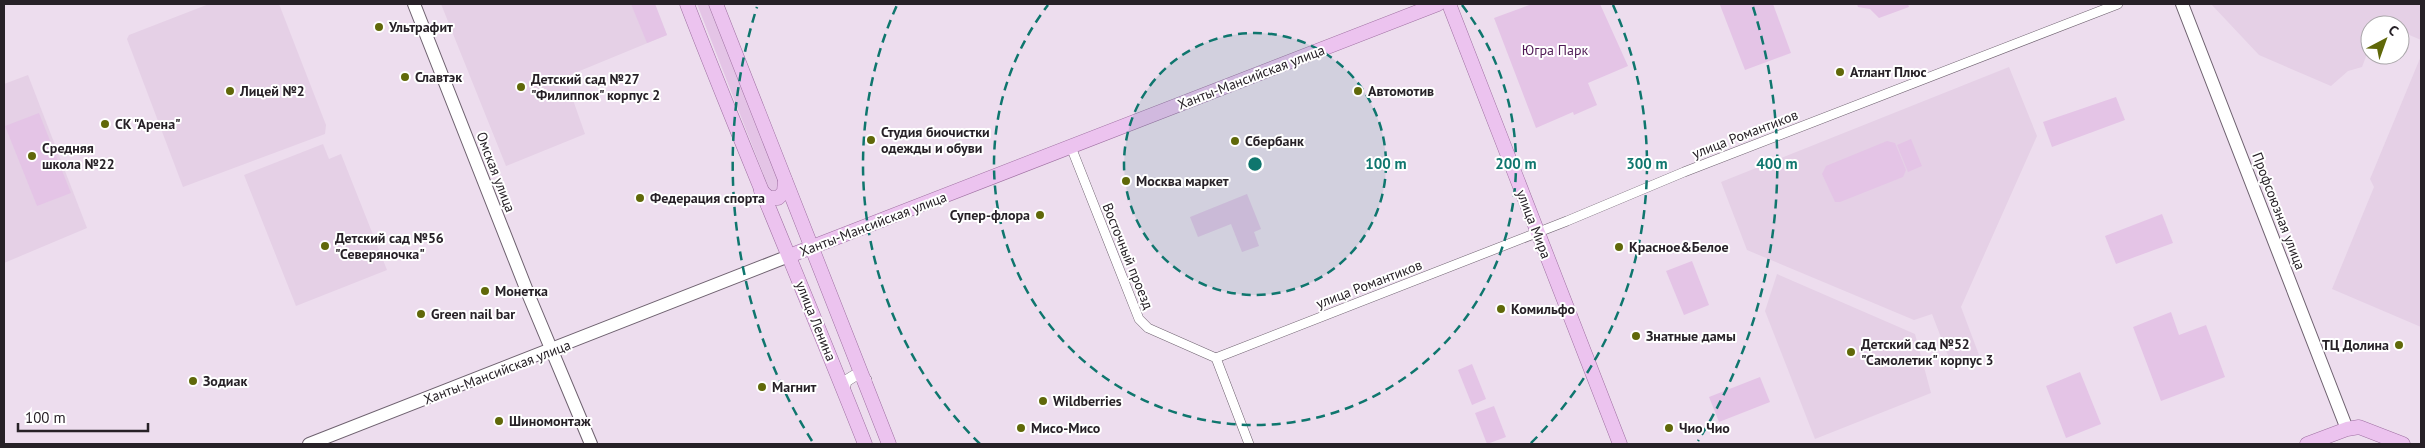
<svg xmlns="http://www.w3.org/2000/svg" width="2425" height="448" viewBox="0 0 2425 448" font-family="'PT Sans',sans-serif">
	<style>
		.built { fill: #e5d0e6 }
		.green { fill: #e4c4e6 }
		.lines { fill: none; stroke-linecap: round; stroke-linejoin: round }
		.minor-casing { stroke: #6e616f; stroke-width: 10 }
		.tertiary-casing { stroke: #6e616f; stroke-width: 12 }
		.secondary-casing { stroke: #6e616f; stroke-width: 14 }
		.primary-casing { stroke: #9f70a2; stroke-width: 15 }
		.minor { stroke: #fff; stroke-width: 9 }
		.tertiary { stroke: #fff; stroke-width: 11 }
		.secondary { stroke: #fff; stroke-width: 12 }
		.primary { stroke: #ecc3ef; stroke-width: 14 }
		.ring { fill: none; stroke: #0f766e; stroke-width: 2.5; stroke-dasharray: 9 6 }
		.poi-dot { fill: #606809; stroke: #fff; stroke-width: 2 }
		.labels { text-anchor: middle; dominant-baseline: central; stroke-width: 4; stroke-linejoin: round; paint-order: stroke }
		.poi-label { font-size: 14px; font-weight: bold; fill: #272127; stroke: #fff; text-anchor: start }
		.park-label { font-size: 14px; fill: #4f1954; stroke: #fff }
		.street-label { font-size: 14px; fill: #272127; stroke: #fff }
		.centre { fill: #0f766e; stroke: #fff; stroke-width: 2.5 }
		.ring-label { font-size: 15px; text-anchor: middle; font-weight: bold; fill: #0f766e; stroke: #fff; stroke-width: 4; stroke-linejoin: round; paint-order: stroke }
	</style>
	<rect width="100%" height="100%" fill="#edddee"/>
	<g class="built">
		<path d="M209 4H279L326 125 325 134 183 187 127 39 129 35Z"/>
		<path d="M441 4H655L667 35 565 77 585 134 506 166Z"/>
		<path d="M2211 4H2421V40L2400 31V25H2370V46L2362 67 2348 71 2331 86 2259 55Z"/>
		<path d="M2421 56V327L2332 289 2374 187 2370 179Z"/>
		<path d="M2009 67 2037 136 1961 307 1979 355 1952 366 1932 314 1914 320 1747 250 1721 182Z"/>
		<path d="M28 75 87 228 4 263V84Z"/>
		<path d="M323 144 329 159 341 154 387 270 296 306 244 175Z"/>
		<path d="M1777 274 1915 334 1931 393 1815 439 1765 311Z"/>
	</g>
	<g class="green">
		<path d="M631 4H655L667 35 647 43Z"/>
		<path d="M697 4H708L781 187 777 192 770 191Z"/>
		<path d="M1532 4H1600L1628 66 1588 83 1597 105 1574 115 1573 112 1536 128 1494 18Z"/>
		<path d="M1723 4H1773L1791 53 1745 70 1720 5Z"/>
		<path d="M1857 4H1908L1909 7 1879 18 1870 9 1858 7Z"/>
		<path d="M2116 97 2125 120 2052 147 2043 122Z"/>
		<path d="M39 113 71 193 37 206 5 126Z"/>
		<path d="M1911 139 1922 166 1908 172 1897 145Z"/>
		<path d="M1887 141 1895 143 1906 170 1903 177 1840 202H1835L1822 174 1826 166Z"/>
		<path d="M1247 194 1261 229 1254 232 1259 246 1242 252 1231 224 1198 237 1190 217Z"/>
		<path d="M2162 214 2173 243 2116 264 2105 236Z"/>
		<path d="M1692 261 1709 305 1684 315 1666 271Z"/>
		<path d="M2171 312 2179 335 2206 325 2225 377 2161 401 2133 327Z"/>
		<path d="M1472 364 1486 399 1472 405 1458 370Z"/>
		<path d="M2080 372 2101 424 2066 438 2046 386Z"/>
		<path d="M1760 377 1770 402 1719 422 1709 397Z"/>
		<path d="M1494 406 1506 437 1487 444 1475 413Z"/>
	</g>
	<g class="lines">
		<g class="minor-casing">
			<g id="minor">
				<path d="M1071 147 1139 319 1148 328 1216 358 1249 444"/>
				<path d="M1216 358 1567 221 1684 172 2118 4"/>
			</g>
		</g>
		<g class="tertiary-casing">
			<path id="tertiary" d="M844 390 846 381 854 376H861L866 380"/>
		</g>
		<g class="secondary-casing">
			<g id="secondary">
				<path d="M414 4 529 296 591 444"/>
				<path d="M2182 4 2347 429"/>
				<path d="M309 444 789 256"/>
			</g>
		</g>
		<g class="primary-casing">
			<g id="primary">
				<path d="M687 4C744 152 807 297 865 444"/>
				<path d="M716 4 889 444"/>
				<path d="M1449 4 1620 444"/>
				<path d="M761 191 769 198H778L784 192 785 180"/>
				<path d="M789 256 1438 4"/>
				<path d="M2307 444 2347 429 2359 427 2403 444"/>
			</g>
		</g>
		<use href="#minor" class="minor"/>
		<use href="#tertiary" class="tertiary"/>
		<use href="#secondary" class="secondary"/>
		<use href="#primary" class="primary"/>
	</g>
	<circle cx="1255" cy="164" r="131" fill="#0f766e" fill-opacity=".12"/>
	<g class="ring">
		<circle cx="1255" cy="164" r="131"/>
		<path d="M1462 5A261 261 0 1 1 1048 5"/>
		<path d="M980 444A392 392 0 0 1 897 5M1613 5A392 392 0 0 1 1530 444"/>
		<path d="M812 441A522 522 0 0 1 757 7M1753 7A522 522 0 0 1 1698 441"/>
	</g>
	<g class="poi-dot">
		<circle cx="379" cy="27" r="5"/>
		<circle cx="1840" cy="72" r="5"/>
		<circle cx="405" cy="77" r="5"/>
		<circle cx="521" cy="87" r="5"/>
		<circle cx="230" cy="91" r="5"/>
		<circle cx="1358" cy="91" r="5"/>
		<circle cx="105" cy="124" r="5"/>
		<circle cx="871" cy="140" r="5"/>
		<circle cx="1235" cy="141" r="5"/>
		<circle cx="32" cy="156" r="5"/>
		<circle cx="1126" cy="181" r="5"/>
		<circle cx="640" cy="198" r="5"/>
		<circle cx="1040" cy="215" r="5"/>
		<circle cx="325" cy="246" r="5"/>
		<circle cx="1619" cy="247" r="5"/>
		<circle cx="485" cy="291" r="5"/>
		<circle cx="1501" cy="309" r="5"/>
		<circle cx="421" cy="314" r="5"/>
		<circle cx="1636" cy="336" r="5"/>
		<circle cx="2399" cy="345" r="5"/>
		<circle cx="1851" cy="352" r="5"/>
		<circle cx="193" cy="381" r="5"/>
		<circle cx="762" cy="387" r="5"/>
		<circle cx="1043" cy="401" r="5"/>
		<circle cx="499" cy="421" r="5"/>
		<circle cx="1021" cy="428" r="5"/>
		<circle cx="1669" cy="428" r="5"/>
	</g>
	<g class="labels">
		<g class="poi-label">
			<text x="389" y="27">Ультрафит</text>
			<text x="1850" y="72">Атлант Плюс</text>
			<text x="415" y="77">Славтэк</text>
			<text x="531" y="79">Детский сад №27<tspan x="531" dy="16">"Филиппок" корпус 2</tspan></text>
			<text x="240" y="91">Лицей №2</text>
			<text x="1368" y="91">Автомотив</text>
			<text x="115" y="124">СК "Арена"</text>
			<text x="881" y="132">Студия биочистки<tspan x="881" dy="16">одежды и обуви</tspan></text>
			<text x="1245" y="141">Сбербанк</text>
			<text x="42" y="148">Средняя<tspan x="42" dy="16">школа №22</tspan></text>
			<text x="1136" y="181">Москва маркет</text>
			<text x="650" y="198">Федерация спорта</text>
			<text x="1030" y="215" text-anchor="end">Супер-флора</text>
			<text x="335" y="238">Детский сад №56<tspan x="335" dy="16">"Северяночка"</tspan></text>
			<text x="1629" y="247">Красное&amp;Белое</text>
			<text x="495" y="291">Монетка</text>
			<text x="1511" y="309">Комильфо</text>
			<text x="431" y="314">Green nail bar</text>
			<text x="1646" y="336">Знатные дамы</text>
			<text x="1861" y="344">Детский сад №52<tspan x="1861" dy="16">"Самолетик" корпус 3</tspan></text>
			<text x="2389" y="345" text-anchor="end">ТЦ Долина</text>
			<text x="203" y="381">Зодиак</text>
			<text x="772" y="387">Магнит</text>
			<text x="1053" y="401">Wildberries</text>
			<text x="509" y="421">Шиномонтаж</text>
			<text x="1031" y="428">Мисо-Мисо</text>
			<text x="1679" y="428">Чио Чио</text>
		</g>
		<g class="park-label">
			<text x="1555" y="50">Югра Парк</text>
		</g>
		<g class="street-label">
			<text transform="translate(1251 77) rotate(-21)">Ханты-Мансийская улица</text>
			<text transform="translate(1745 134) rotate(-21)">улица Романтиков</text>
			<text transform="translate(496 172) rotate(69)">Омская улица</text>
			<text transform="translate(2279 211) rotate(69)">Профсоюзная улица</text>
			<text transform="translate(873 224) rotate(-21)">Ханты-Мансийская улица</text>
			<text transform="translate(1534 224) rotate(69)">улица Мира</text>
			<text transform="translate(1128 256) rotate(68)">Восточный проезд</text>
			<text transform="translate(1369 284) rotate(-21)">улица Романтиков</text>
			<text transform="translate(816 321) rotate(68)">улица Ленина</text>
			<text transform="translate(497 372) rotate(-21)">Ханты-Мансийская улица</text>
		</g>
	</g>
	<circle cx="1255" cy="164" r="8" class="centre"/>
	<g class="ring-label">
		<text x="1386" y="169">100 m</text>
		<text x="1516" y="169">200 m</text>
		<text x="1647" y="169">300 m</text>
		<text x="1777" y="169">400 m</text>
	</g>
	<rect width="2425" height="448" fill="none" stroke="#272127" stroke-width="10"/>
	<g transform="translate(2385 40) rotate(41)"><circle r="24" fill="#ffffff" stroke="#a9a6a9"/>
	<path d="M0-4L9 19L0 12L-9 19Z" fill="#606809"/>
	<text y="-8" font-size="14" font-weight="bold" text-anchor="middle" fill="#272127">С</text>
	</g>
	<path d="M18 423v8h130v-8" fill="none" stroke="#272127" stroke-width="2.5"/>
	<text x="25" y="423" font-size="15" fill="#272127" stroke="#ffffff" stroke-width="4" paint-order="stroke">100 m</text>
</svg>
